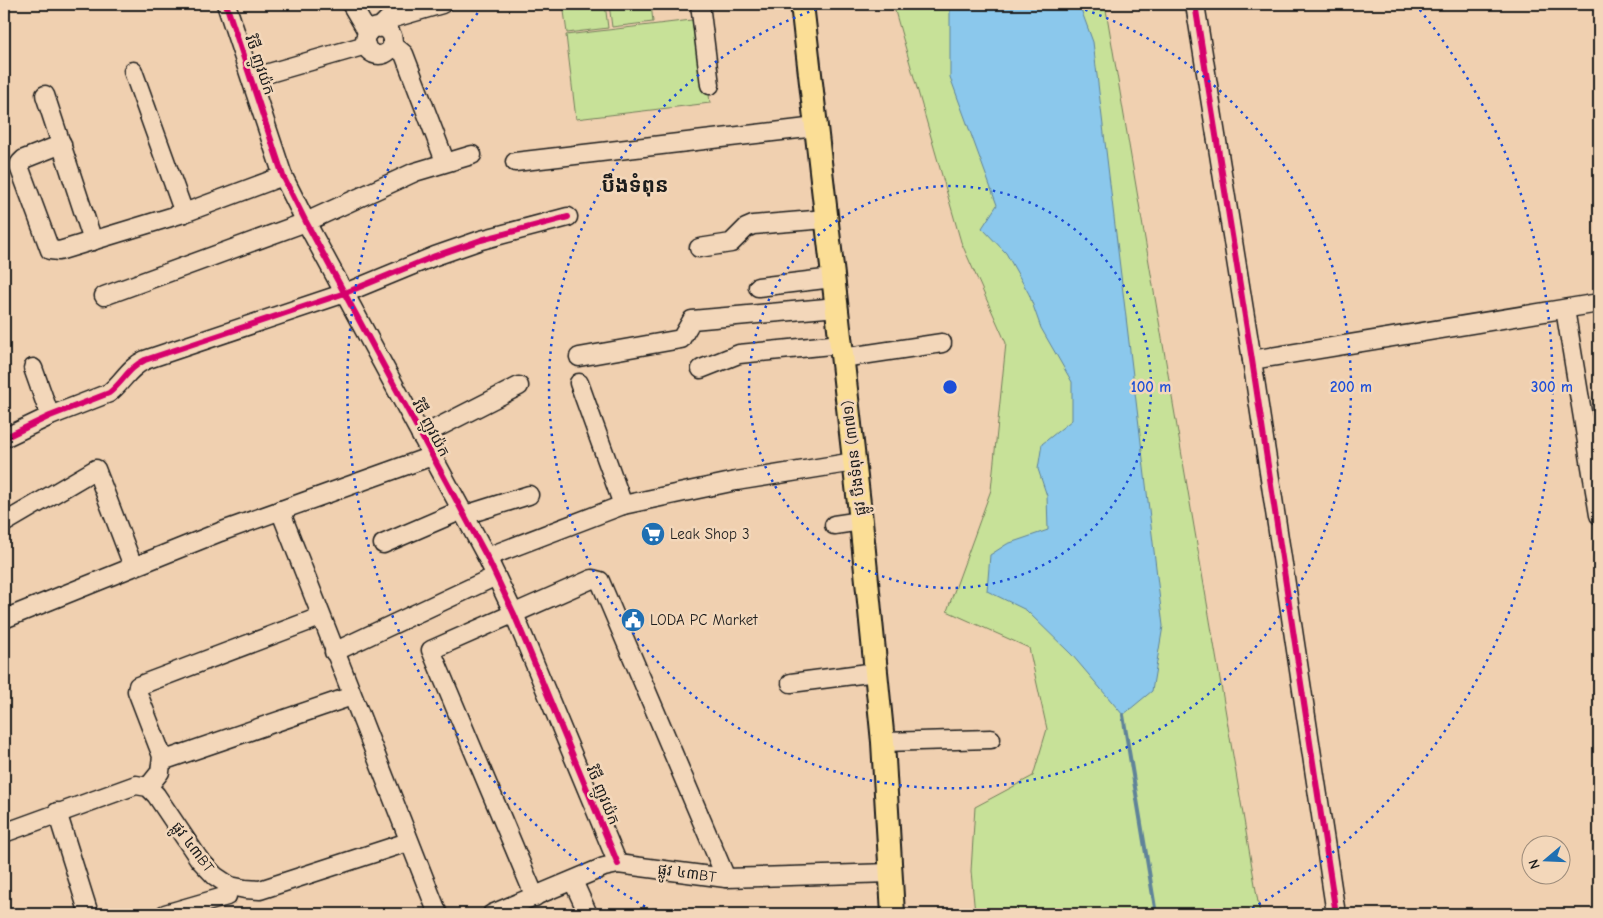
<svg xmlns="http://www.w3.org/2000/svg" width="1603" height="918" viewBox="0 0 1603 918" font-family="'Comic Neue','Noto Sans Khmer',sans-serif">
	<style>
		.green { fill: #c7e198; stroke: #727e5a }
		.water { fill: #8bc8ec; stroke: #5f8399 }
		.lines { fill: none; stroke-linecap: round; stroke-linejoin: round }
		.stream { stroke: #5f8399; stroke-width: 4 }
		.minor-casing { stroke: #1c1c1c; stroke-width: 21 }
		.major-casing { stroke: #1c1c1c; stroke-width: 26 }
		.minor { stroke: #f3d7ba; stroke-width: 18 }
		.major { stroke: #fbde96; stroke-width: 22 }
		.cycleway-casing { stroke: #f3d7ba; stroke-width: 9 }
		.cycleway { stroke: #d6006c; stroke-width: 6 }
		.ring { fill: none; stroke: #1d4ed8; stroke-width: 2.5; stroke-dasharray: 2.5 5 }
		.labels { text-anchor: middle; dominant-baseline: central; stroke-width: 5; stroke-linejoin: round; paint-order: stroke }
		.street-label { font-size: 15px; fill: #1c1c1c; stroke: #f3d7ba }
		.poi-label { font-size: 15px; fill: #1c1c1c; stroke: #f3d7ba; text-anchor: start }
		.district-label { font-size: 20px; font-weight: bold; fill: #1c1c1c; stroke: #f3d7ba }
		.centre { fill: #1d4ed8; stroke: #f3d7ba; stroke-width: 2.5 }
		.ring-label { font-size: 15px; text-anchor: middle; font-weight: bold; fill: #1d4ed8; stroke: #f3d7ba; stroke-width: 5; stroke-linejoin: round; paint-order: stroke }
	</style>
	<rect width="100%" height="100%" fill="#f0d0b0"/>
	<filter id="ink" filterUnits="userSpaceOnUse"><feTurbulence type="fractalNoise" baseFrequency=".02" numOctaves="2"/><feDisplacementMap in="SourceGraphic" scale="10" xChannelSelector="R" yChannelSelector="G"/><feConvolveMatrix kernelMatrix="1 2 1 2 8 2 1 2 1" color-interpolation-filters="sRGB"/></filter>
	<g filter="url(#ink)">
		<g class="green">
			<path d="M563 4H605L608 28 567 33Z"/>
			<path d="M609 4H651L653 22 612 27Z"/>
			<path d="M893 4H1105L1260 914H975L971 871 975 807 1033 776 1047 729 1029 648 947 611 991 490 1006 343 961 242Z"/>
			<path d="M700 19 710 103 576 119 566 35Z"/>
		</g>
		<path class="water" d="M950 4H1079L1093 42 1163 626 1152 691 1123 715 1072 655 1026 610 987 591 990 555 1007 544 1048 530 1047 496 1038 469 1042 444 1072 420V382L1041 328 1029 294 1006 253 982 228 997 205 950 77Z"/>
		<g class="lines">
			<path class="stream" d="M1123 715 1156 914"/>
			<g class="minor-casing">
				<g id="minor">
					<path d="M226 4 283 176 306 222 487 557 514 614 618 864"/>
					<path d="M351 4 368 33"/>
					<path d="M700 4 710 85"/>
					<path d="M1195 4 1252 360 1336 914"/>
					<circle cx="379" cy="41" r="14"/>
					<path d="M379 28 387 20 442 4"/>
					<path d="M392 44 404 54 443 156"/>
					<path d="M133 71 184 213"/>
					<path d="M252 78 366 45"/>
					<path d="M45 95 93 241"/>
					<path d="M62 144 24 159 20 163V169L50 250 59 251 184 213 283 176"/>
					<path d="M515 162 816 127"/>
					<path d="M699 248 731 243 746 228 753 225 826 219"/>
					<path d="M758 287 833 278"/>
					<path d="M104 296 306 222 415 172 472 155"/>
					<path d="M1565 309 1599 515"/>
					<path d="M579 357 681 339 692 320 837 307"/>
					<path d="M842 358 942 343"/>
					<path d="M1252 360 1599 303"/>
					<path d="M33 368 50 416"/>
					<path d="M701 369 739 354 841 344"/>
					<path d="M579 383 623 505"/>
					<path d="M421 436 519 386"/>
					<path d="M4 438 50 416 109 393C123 382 128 368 145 360L345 293 435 256 481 240 568 217"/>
					<path d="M280 510 438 914"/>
					<path d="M465 515 529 495"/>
					<path d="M4 523 96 469 133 566"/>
					<path d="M834 525 861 521"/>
					<path d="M383 544 462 510"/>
					<path d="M487 557 623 505 736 481 854 462"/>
					<path d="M4 619 220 532 432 456"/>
					<path d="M334 652 496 576"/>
					<path d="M791 683 876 672"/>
					<path d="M883 742 991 739"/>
					<path d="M162 761 352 696"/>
					<path d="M148 787 160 772 162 756 137 691 138 686 320 617"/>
					<path d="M57 812 89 914"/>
					<path d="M4 833 136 785 148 787 156 795 199 859 215 876 230 886 245 889 260 890 408 842"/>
					<path d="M573 881 588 914"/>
					<path d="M535 897 431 650 592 579 600 581 726 878"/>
					<path d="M165 914 227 896"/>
					<path d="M492 914 604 867 618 864 726 878 891 873"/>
				</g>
			</g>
			<g class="major-casing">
				<path id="major" d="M802 4 861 521 883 742 893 914"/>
			</g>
			<use href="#minor" class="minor"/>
			<use href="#major" class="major"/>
			<g class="cycleway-casing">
				<g id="cycleway">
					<path d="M226 4 283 176 306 222 487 557 514 614 618 864"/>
					<path d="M1195 4 1252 360 1336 914"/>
					<path d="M4 438 50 416 109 393C123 382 128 368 145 360L345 293 435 256 481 240 568 217"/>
				</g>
			</g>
			<use href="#cycleway" class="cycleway"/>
		</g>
	</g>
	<g class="ring">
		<circle cx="950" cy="387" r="201"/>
		<path d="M1071 5A401 401 0 1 1 829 5"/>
		<path d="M658 914A602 602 0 0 1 485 4M1415 4A602 602 0 0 1 1242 914"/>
	</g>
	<defs>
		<g id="supermarket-disc" transform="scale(1.25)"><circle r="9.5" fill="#1f6fb2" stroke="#f3d7ba"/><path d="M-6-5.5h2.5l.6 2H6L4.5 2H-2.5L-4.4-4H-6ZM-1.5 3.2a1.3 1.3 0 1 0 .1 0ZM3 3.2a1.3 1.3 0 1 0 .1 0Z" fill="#fff"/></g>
		<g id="civic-disc" transform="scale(1.25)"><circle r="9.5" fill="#1f6fb2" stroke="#f3d7ba"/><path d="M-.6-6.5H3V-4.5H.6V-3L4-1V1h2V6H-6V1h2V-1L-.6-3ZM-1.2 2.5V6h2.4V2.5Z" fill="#fff"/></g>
	</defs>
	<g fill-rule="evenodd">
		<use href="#supermarket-disc" x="653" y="534"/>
		<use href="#civic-disc" x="633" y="620"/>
	</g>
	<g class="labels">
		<g class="street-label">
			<text transform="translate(260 65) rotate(71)">វិថី ញូវយ៉ក</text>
			<text transform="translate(431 428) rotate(62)">វិថី ញូវយ៉ក</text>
			<text transform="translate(854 458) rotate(-97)">ផ្លូវ បឹងទំពុន (៣៧១)</text>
			<text transform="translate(603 795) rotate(67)">វិថី ញូវយ៉ក</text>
			<text transform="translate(193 847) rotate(53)">ផ្លូវ ៤៣BT</text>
			<text transform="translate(687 873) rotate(8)">ផ្លូវ ៤៣BT</text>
		</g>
		<g class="poi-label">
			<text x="670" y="534">Leak Shop 3</text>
			<text x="650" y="620">LODA PC Market</text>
		</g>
		<g class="district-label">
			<text x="635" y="185">បឹងទំពុន</text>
		</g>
	</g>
	<circle cx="950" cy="387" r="8" class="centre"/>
	<g class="ring-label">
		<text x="1151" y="392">100 m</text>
		<text x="1351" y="392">200 m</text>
		<text x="1552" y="392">300 m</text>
	</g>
	<rect width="1603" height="918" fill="none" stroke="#f3d7ba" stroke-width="20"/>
	<rect x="10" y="10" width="1583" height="898" fill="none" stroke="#1c1c1c" stroke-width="2" filter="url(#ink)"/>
	<g transform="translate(1546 860) rotate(251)"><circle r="24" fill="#f3d7ba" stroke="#9d8c7b"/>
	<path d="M0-4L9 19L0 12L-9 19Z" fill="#1f6fb2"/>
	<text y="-8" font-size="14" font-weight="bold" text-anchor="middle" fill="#1c1c1c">N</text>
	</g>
</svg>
